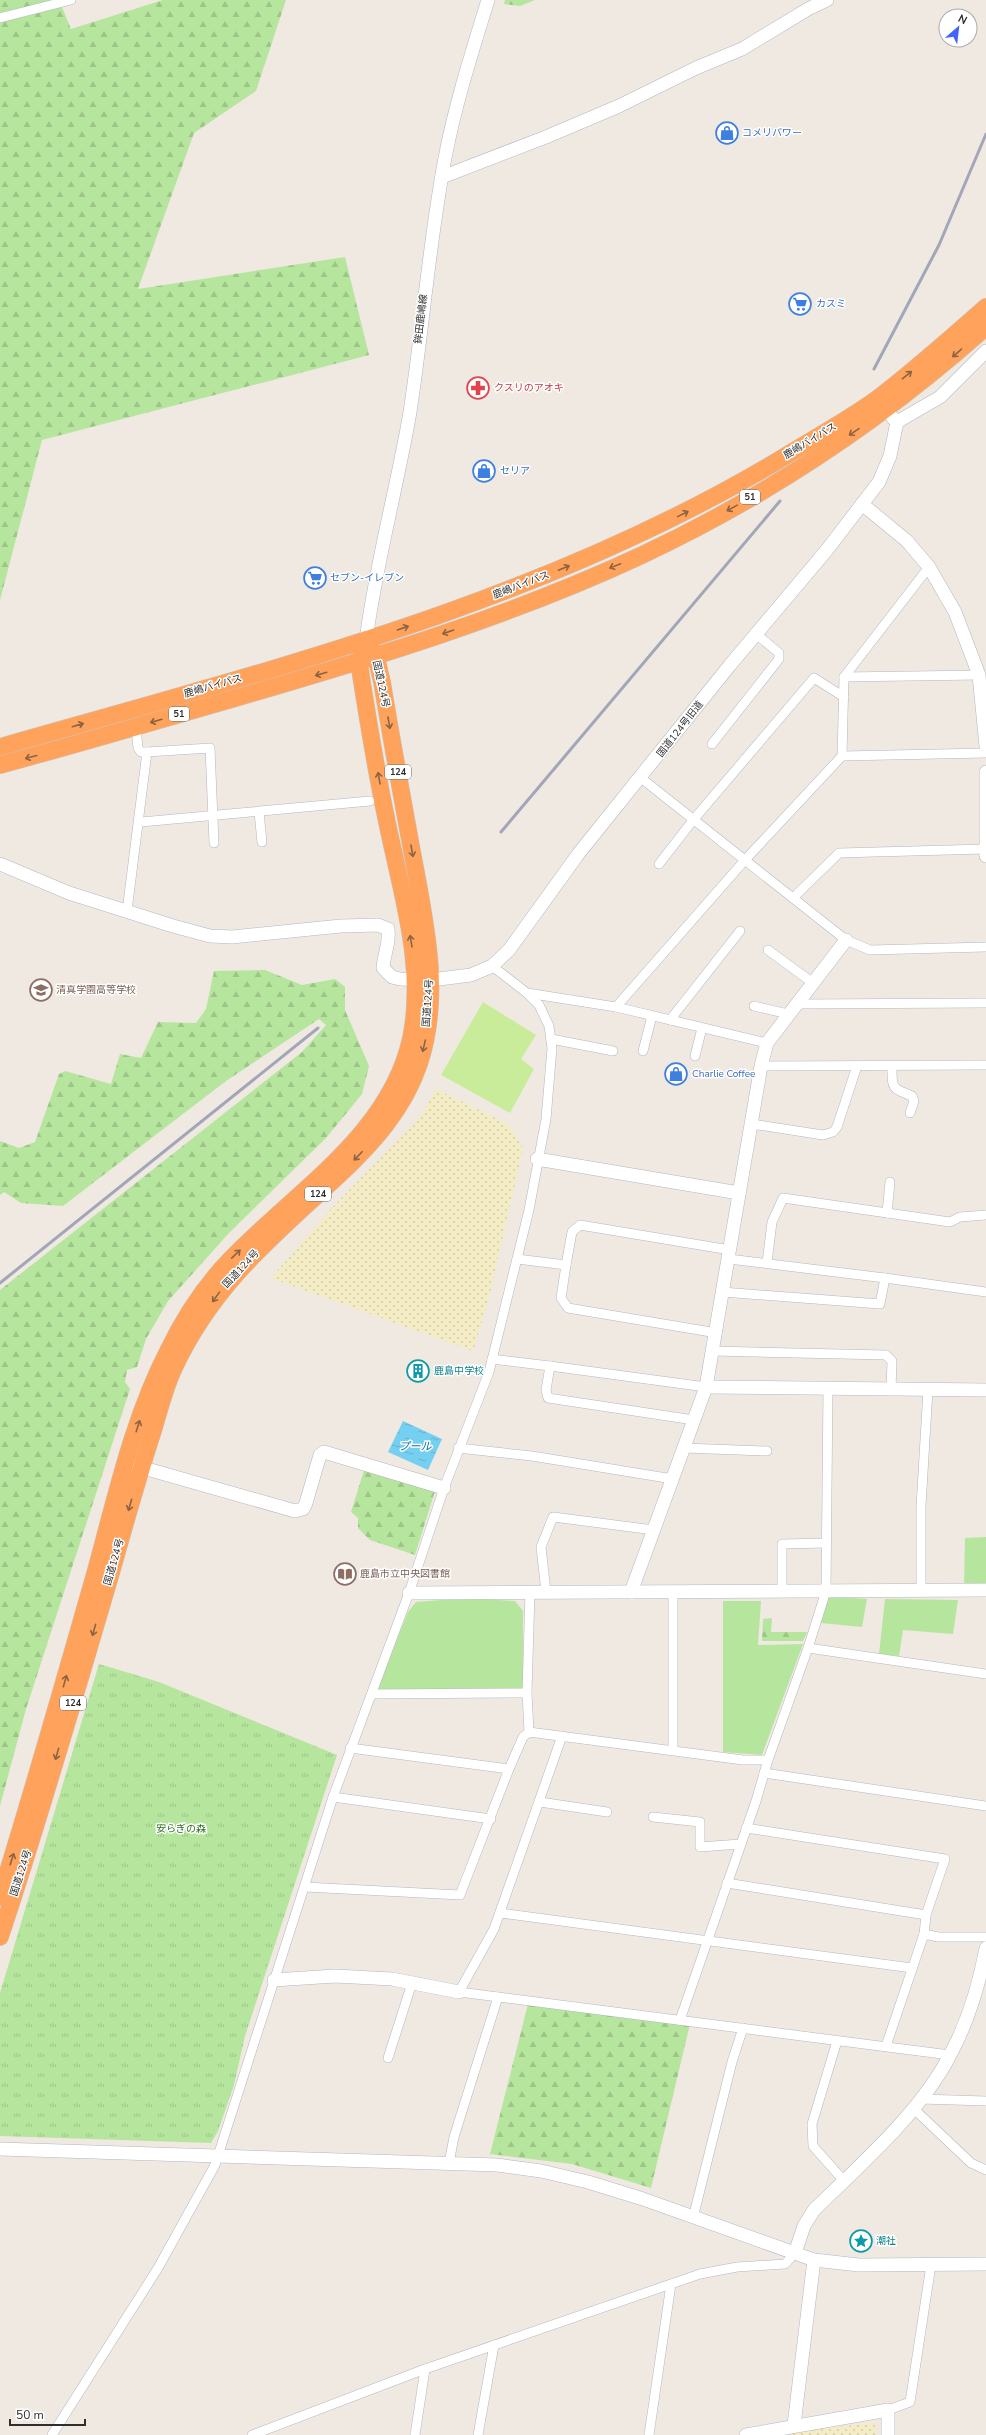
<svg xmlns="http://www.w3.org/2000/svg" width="986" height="2435" viewBox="0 0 986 2435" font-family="'Nunito Sans','Noto Sans JP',sans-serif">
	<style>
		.grass { fill: #b6e59e }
		.forest { fill: url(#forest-firs) }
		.sand { fill: url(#sand-dots) }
		.park { fill: url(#park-tufts) }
		.pitch { fill: #c9ec9a }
		.water { fill: url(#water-ripples) }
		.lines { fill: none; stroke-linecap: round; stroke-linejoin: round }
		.street-casing { stroke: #b4b7c1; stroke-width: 10 }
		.secondary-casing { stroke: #b4b7c1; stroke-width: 14 }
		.highway-casing { stroke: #c9c9c9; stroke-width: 18 }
		.street { stroke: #fff; stroke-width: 9 }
		.secondary { stroke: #fff; stroke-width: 13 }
		.highway { stroke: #ffa35c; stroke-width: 17 }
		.rail { stroke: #a3a6b8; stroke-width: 3 }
		.oneway { stroke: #8c6343 }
		.labels { text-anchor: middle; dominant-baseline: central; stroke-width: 3; stroke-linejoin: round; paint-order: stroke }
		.shield { fill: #fff; stroke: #6d6d6d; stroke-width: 1 }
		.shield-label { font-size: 9px; font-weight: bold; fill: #2e2e2e }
		.shop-label { font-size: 10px; fill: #366cbe; stroke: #fff; text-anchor: start }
		.street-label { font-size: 10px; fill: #2e2e2e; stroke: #fff }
		.health-label { font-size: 10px; fill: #be3a42; stroke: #fff; text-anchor: start }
		.education-label { font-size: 10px; fill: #785e54; stroke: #fff; text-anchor: start }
		.culture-label { font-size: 10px; fill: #0d838f; stroke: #fff; text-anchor: start }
		.park-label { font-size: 10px; fill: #2c6e1b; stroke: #fff }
		.water-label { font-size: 11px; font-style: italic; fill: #0d6fa3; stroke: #fff }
	</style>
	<defs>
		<pattern id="forest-firs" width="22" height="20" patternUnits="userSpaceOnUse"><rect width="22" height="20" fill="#b6e59e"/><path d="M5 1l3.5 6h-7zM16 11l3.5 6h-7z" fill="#9dc588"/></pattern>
		<pattern id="sand-dots" width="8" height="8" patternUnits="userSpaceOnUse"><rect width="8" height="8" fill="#f3ecc5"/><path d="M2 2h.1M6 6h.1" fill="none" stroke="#d1cbaa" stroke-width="1.8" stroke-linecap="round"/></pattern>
		<pattern id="park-tufts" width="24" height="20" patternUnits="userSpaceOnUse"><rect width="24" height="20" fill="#b6e59e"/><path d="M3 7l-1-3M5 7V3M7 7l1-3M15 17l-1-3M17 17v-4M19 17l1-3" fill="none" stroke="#9dc588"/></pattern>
		<pattern id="water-ripples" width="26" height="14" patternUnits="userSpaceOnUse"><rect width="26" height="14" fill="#75cff0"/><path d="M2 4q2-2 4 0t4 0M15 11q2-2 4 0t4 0" fill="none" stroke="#66b2ce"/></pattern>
	</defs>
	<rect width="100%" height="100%" fill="#efe9e1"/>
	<g class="grass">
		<path d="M986 1537V1587H964L965 1538Z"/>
		<path d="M828 1596 867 1599 862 1627 821 1623Z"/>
		<path d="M467 1598 515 1601 523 1611V1689L376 1691 408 1612 416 1602Z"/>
		<path d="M885 1599 958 1600 953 1634 903 1630 899 1656 879 1654Z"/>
		<path d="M723 1601H761L758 1645 803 1644 762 1755 723 1752Z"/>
	</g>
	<g class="forest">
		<path d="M0 0H59L71 29 163 0H286L256 91 194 133 138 289 345 257 369 355 42 440 0 600Z"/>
		<path d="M505 0H535L520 6 504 4Z"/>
		<path d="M265 970 302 985 335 979 345 987V1010L369 1066 362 1094 326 1138 229 1233 168 1301 146 1339 137 1367 127 1370 125 1382 130 1389 26 1709 0 1806V1290L302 1052 326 1025 319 1019 226 1081 63 1206 21 1203 4 1192 0 1195V1141L19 1148 35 1142 59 1074 65 1071 111 1084 120 1054 141 1058 158 1022 196 1023 206 1009 214 971Z"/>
		<path d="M365 1467 436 1488 415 1555 370 1540 358 1528V1518L351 1512Z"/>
		<path d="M772 1618 771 1632H807L803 1641H762L763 1619Z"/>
		<path d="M528 2004 690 2024 651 2188 572 2164 490 2154Z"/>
	</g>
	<g class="sand">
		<path d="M436 1089 508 1124 523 1148 488 1302 473 1351 271 1278 332 1208 421 1116Z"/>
		<path d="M876 2423V2435H791L796 2431Z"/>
	</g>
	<path class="park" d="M99 1664 159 1682 337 1755 245 2036 234 2085 218 2131 211 2143 0 2136V1993Z"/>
	<path class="pitch" d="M483 1002 536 1035 521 1059 534 1069 510 1113 441 1075Z"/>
	<path class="water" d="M403 1421 442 1439 428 1470 388 1452Z"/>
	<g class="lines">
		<g class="street-casing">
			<g id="street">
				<path d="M0 18 71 0"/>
				<path d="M844 677 979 675"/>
				<path d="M136 727 138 748 141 752H147"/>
				<path d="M712 744 779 659V653L756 634"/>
				<path d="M842 756 986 753"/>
				<path d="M641 778 846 940 870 950 986 947"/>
				<path d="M259 812 262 842"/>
				<path d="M141 822 370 801"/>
				<path d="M659 864 694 819 814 678 844 697"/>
				<path d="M793 898 839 853 985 849"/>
				<path d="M127 911 147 752 210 748 214 843"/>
				<path d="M768 950 813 983"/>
				<path d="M527 993 616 1007 767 1043"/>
				<path d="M797 1004 986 1003"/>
				<path d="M754 1006 788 1014"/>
				<path d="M616 1007 745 860 842 756 844 677 929 567"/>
				<path d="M670 1020 740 931"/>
				<path d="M551 1039 613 1051"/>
				<path d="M643 1051 652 1016"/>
				<path d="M695 1056 702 1028"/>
				<path d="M761 1066 986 1065"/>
				<path d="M892 1066C892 1088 891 1088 912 1096L914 1101 910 1113"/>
				<path d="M752 1124 823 1135 833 1132 837 1127 857 1066"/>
				<path d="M887 1213 890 1182"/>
				<path d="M517 1259 566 1265"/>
				<path d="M729 1259 885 1278"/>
				<path d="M767 1263 772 1222 783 1198 950 1222 960 1217 986 1215"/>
				<path d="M722 1292 880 1304 885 1278 986 1292"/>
				<path d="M717 1333 568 1308 561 1298 566 1265 572 1232 580 1225 730 1250"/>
				<path d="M713 1351 886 1355 892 1361 891 1389"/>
				<path d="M492 1359 550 1366 546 1390 548 1398 694 1420"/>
				<path d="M550 1366 706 1387"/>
				<path d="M458 1448 532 1456 673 1479"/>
				<path d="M684 1448 767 1451"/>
				<path d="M921 1590V1506L928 1390"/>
				<path d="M782 1591V1544L826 1543"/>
				<path d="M546 1592 541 1547 553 1517 654 1530"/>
				<path d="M808 1648 986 1674"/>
				<path d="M372 1694 527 1693"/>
				<path d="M529 1732 527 1693 530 1592"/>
				<path d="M562 1736 494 1929 459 1992 950 2055"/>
				<path d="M350 1748 509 1769"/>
				<path d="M673 1749V1592"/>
				<path d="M764 1773 986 1806"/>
				<path d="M333 1797 491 1819"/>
				<path d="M540 1802 607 1812"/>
				<path d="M653 1817 700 1822V1847L740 1844"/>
				<path d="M746 1828 945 1859 926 1915 924 1934"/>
				<path d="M727 1883 926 1915"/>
				<path d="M305 1887 460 1895 509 1769 523 1737 529 1732 743 1760H768L808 1648 826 1591 828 1388"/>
				<path d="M500 1913 912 1968"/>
				<path d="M680 2020 756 1801 768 1760"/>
				<path d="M837 2041 812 2124 813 2146 844 2181"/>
				<path d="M886 2046 924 1934 938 1937H986"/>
				<path d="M388 2058 412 1983"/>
				<path d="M920 2099 986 2101"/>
				<path d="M914 2109 971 2163 986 2170"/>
				<path d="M449 2163 454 2137 498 1997"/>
				<path d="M693 2218 732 2062 743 2028"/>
				<path d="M888 2410 910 2402 931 2265"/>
				<path d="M52 2435 158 2268 215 2165 333 1797 409 1593 444 1488 489 1372 529 1210 546 1119 552 1048 549 1026 539 1005 527 993 492 966"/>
				<path d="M252 2435 425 2369 700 2274 737 2267 785 2264 795 2253"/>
				<path d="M415 2435 425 2369"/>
				<path d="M478 2435 494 2345"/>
				<path d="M649 2435 671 2284"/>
			</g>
		</g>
		<g class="secondary-casing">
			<g id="secondary">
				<path d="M442 177 546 137 619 106 696 68 742 49 808 9 827 0"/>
				<path d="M892 417 897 422 940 397 986 351"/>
				<path d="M862 504 907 541 929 567 955 612 979 675 986 746"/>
				<path d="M366 640C376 563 397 488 410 412 423 327 429 242 445 158 455 105 472 52 488 0"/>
				<path d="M986 772V856"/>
				<path d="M0 864 69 893 173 926 210 936 232 937 341 926 378 925 388 929C390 946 384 951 383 968L392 977 400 979 431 980 471 975 492 966 509 950 579 853 730 665 826 551 879 482 890 456 897 422"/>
				<path d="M537 1159 739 1193"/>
				<path d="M706 1387 986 1390"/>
				<path d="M133 1465 295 1511 303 1509 306 1503 320 1455 324 1452 444 1488"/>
				<path d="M631 1592 706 1387 761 1066 767 1043 846 940"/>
				<path d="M409 1593 986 1590"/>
				<path d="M274 1980 335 1976 392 1979 459 1992"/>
				<path d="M0 2149 497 2165 541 2171 588 2182 643 2199 814 2260 859 2265 986 2264"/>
				<path d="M795 2253 804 2226 814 2210C860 2165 921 2112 950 2055 968 2022 979 1985 986 1948"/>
				<path d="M794 2425 814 2260"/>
				<path d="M746 2435 888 2410V2435"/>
			</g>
		</g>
		<g class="highway-casing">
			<g id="highway">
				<path d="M0 747C269 670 542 603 784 457 815 438 848 420 877 399 915 370 951 338 986 307"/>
				<path d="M0 765C78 744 155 721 232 699 370 659 509 617 640 556 766 497 883 419 986 327"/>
				<path d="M0 1897C34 1788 65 1679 96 1570 116 1497 133 1419 168 1351 184 1318 204 1287 229 1261 293 1193 390 1136 411 1038 426 964 400 889 386 817 375 766 367 714 359 663L366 640"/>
				<path d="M0 1937C40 1817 75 1695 111 1573 124 1527 137 1480 152 1434 159 1412 164 1389 174 1368 213 1284 273 1236 339 1175 372 1144 404 1109 419 1064 443 993 424 917 411 846 401 791 391 737 382 682L376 657 366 640"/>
			</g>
		</g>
		<use href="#street" class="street"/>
		<use href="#secondary" class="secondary"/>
		<use href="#highway" class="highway"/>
		<g class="rail">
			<path d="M874 369 939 245 986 134"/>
			<path d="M501 832 780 501"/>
			<path d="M0 1283 318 1028"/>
		</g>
	</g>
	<defs><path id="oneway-shaft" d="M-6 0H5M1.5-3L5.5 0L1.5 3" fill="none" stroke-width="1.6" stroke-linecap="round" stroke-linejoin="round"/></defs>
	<g class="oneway">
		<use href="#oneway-shaft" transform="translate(957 353) rotate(139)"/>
		<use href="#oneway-shaft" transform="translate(907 375) rotate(-39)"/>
		<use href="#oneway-shaft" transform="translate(854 432) rotate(146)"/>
		<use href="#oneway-shaft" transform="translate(732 508) rotate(151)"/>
		<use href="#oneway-shaft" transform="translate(683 514) rotate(-26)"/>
		<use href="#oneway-shaft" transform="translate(615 566) rotate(158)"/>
		<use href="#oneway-shaft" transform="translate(564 568) rotate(-23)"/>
		<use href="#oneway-shaft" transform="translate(403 628) rotate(-19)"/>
		<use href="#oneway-shaft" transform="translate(448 632) rotate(161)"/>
		<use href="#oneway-shaft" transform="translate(321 674) rotate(164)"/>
		<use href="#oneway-shaft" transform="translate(156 721) rotate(164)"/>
		<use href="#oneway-shaft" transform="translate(389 723) rotate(80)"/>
		<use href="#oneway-shaft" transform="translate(78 725) rotate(-16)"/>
		<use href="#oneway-shaft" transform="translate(31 757) rotate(165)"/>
		<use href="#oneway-shaft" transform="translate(379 778) rotate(-100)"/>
		<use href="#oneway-shaft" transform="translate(412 851) rotate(80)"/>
		<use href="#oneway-shaft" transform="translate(411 941) rotate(-100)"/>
		<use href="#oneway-shaft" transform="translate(424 1046) rotate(103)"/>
		<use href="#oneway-shaft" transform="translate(358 1156) rotate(134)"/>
		<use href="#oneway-shaft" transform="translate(236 1254) rotate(-44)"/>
		<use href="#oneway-shaft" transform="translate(216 1297) rotate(126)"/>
		<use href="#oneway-shaft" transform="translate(138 1426) rotate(-72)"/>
		<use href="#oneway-shaft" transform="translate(130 1505) rotate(106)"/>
		<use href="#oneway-shaft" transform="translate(94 1630) rotate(106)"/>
		<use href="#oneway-shaft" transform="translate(65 1681) rotate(-74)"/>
		<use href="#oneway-shaft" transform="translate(57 1754) rotate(106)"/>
		<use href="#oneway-shaft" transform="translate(12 1859) rotate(-72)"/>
	</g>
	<defs>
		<g id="shop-ring" transform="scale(1.15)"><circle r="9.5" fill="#fff" stroke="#3f7fe0" stroke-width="1.5"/><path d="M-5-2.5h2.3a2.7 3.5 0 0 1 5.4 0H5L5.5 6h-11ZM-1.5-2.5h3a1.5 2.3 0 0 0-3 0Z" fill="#3f7fe0"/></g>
		<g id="supermarket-ring" transform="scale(1.15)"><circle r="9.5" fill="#fff" stroke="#3f7fe0" stroke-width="1.5"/><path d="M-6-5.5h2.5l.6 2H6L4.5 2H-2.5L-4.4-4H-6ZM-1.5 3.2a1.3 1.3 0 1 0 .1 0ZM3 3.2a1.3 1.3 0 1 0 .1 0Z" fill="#3f7fe0"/></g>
		<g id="pharmacy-ring" transform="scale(1.15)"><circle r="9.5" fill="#fff" stroke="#e0444e" stroke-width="1.5"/><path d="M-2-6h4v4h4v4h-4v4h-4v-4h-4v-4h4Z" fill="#e0444e"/></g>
		<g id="school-ring" transform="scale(1.15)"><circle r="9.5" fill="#fff" stroke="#8d6e63" stroke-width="1.5"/><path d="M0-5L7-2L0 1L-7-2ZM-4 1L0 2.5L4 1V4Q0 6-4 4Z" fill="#8d6e63"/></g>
		<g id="building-ring" transform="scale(1.15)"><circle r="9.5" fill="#fff" stroke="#0f9aa8" stroke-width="1.5"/><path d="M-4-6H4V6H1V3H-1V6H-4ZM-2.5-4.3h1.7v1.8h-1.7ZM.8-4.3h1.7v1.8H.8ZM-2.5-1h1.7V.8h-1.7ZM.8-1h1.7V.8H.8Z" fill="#0f9aa8"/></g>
		<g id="library-ring" transform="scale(1.15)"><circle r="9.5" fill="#fff" stroke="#8d6e63" stroke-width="1.5"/><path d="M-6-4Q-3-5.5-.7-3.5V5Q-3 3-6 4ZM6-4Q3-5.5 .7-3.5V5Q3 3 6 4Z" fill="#8d6e63"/></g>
		<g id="sight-ring" transform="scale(1.15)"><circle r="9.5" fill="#fff" stroke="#0f9aa8" stroke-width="1.5"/><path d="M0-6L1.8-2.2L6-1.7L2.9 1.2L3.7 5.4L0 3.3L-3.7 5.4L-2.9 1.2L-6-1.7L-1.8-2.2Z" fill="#0f9aa8"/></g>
	</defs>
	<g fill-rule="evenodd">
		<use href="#shop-ring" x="727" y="133"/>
		<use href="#supermarket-ring" x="800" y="304"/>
		<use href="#pharmacy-ring" x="478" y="388"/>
		<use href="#shop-ring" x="484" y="471"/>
		<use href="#supermarket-ring" x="315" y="578"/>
		<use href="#school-ring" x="41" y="990"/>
		<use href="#shop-ring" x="676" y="1074"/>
		<use href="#building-ring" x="418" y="1371"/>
		<use href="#library-ring" x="345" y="1574"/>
		<use href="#sight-ring" x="861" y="2241"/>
	</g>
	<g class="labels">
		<g class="shield">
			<rect x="740" y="490" width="20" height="14" rx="3"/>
			<rect x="169" y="707" width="20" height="14" rx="3"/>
			<rect x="385" y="765" width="26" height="14" rx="3"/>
			<rect x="305" y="1187" width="26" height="14" rx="3"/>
			<rect x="60" y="1696" width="26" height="14" rx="3"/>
		</g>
		<g class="shield-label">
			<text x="750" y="497">51</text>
			<text x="179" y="714">51</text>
			<text x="398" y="772">124</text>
			<text x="318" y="1194">124</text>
			<text x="73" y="1703">124</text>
		</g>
		<g class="shop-label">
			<text x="742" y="133">コメリパワー</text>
			<text x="816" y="304">カスミ</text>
			<text x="500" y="471">セリア</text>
			<text x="330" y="578">セブン-イレブン</text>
			<text x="692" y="1074">Charlie Coffee</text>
		</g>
		<g class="street-label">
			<text transform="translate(421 319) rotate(-83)">鉾田鹿嶋線</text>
			<text transform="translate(810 441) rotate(-31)">鹿嶋バイパス</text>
			<text transform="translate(521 585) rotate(-21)">鹿嶋バイパス</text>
			<text transform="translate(381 684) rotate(78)">国道124号</text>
			<text transform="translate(213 686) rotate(-16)">鹿嶋バイパス</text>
			<text transform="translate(680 729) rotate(-52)">国道124号旧道</text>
			<text transform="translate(428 1003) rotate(-86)">国道124号</text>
			<text transform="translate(241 1269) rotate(-47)">国道124号</text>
			<text transform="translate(114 1562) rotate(-74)">国道124号</text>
			<text transform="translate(21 1873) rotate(-72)">国道124号</text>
		</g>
		<g class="health-label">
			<text x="494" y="388">クスリのアオキ</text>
		</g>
		<g class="education-label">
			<text x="56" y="990">清真学園高等学校</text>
			<text x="360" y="1574">鹿島市立中央図書館</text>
		</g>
		<g class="culture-label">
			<text x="434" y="1371">鹿島中学校</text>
			<text x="876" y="2241">潮社</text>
		</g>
		<g class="park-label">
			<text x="181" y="1829">安らぎの森</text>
		</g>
		<g class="water-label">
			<text x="415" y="1446">プール</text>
		</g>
	</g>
	<g transform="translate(958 28) rotate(28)"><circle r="19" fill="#ffffff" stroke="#ababab"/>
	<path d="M0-3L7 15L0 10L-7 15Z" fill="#4264fb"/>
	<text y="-6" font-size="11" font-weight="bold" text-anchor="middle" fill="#2e2e2e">N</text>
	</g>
	<path d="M10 2419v6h75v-6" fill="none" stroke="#2e2e2e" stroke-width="2"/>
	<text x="16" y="2419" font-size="12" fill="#2e2e2e" stroke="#ffffff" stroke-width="3" paint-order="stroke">50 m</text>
</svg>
